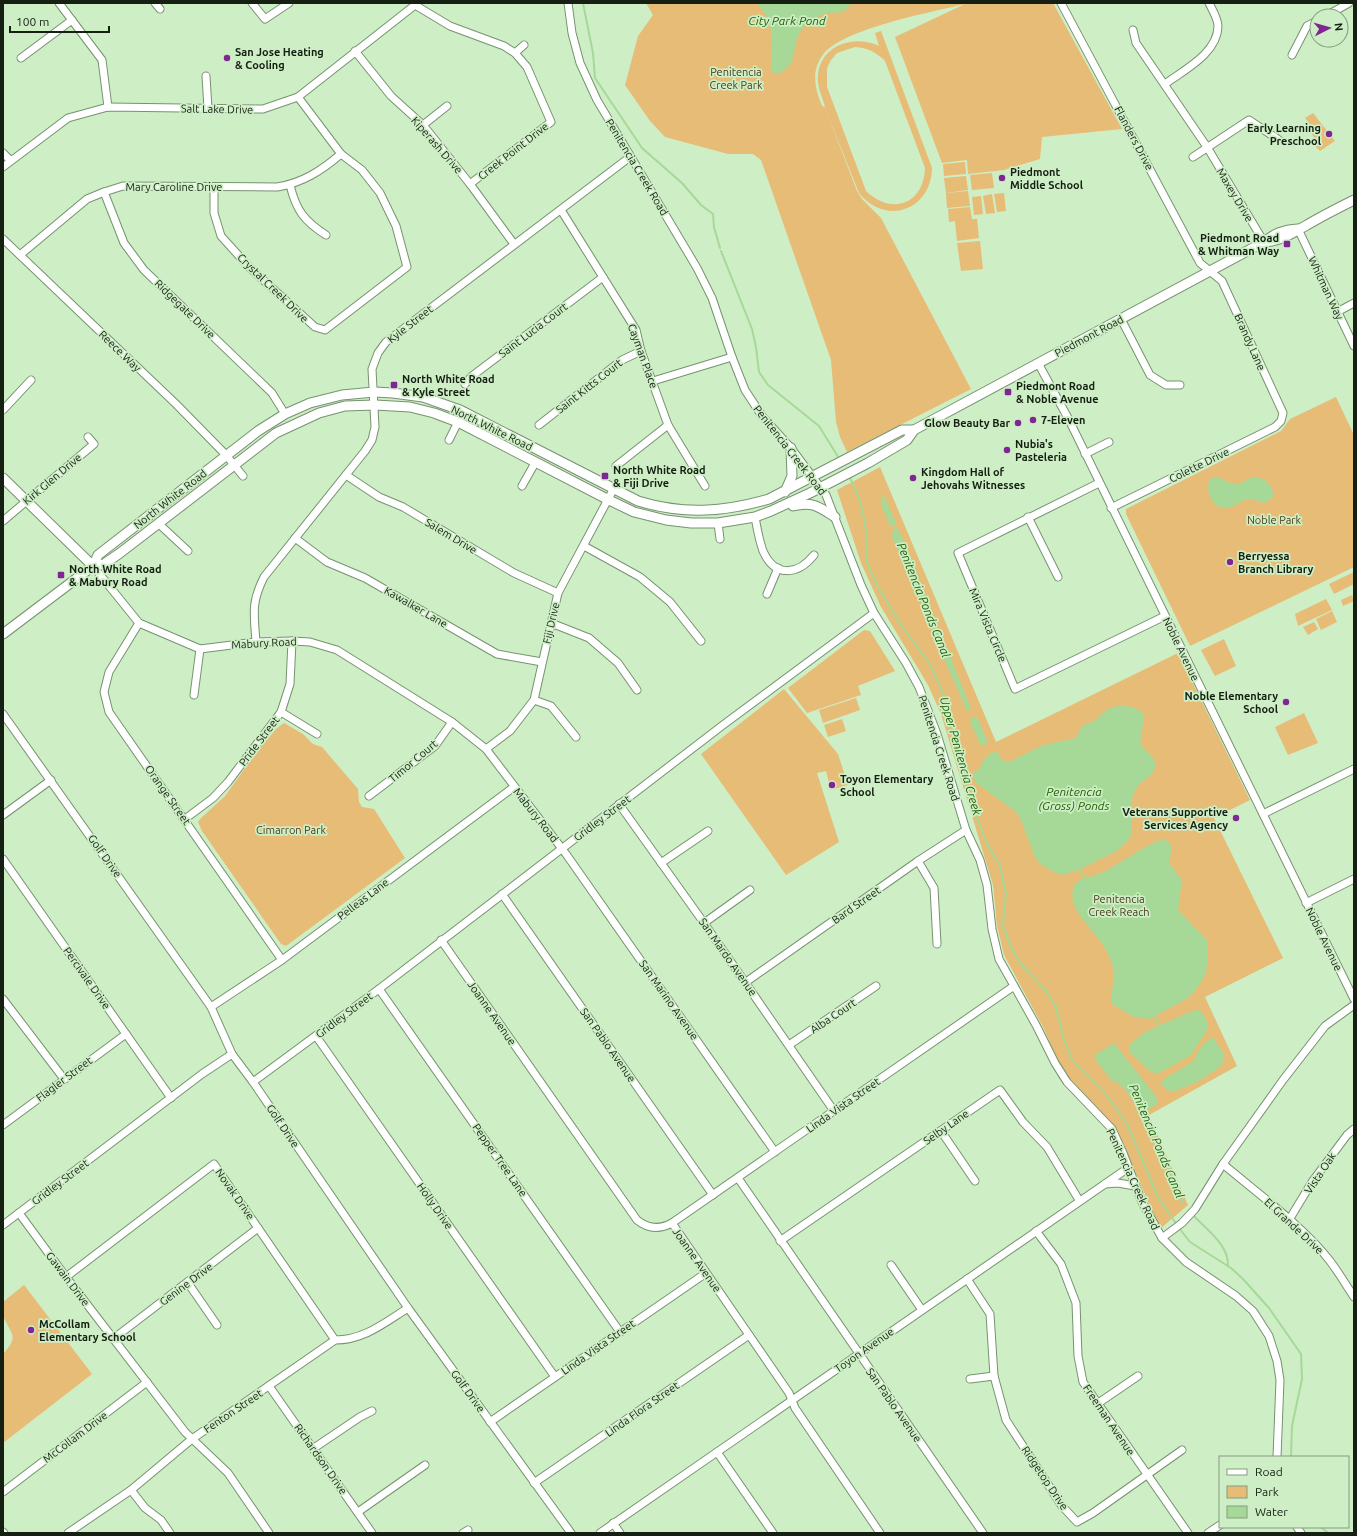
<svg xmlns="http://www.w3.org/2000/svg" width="1357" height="1536" viewBox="0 0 1357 1536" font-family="Ubuntu,sans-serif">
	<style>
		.green { fill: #e7bc76; fill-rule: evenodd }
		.water { fill: #a6d998 }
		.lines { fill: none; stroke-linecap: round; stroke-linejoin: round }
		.stream { stroke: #a6d998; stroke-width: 2 }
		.minor-casing { stroke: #76936f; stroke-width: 9 }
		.major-casing { stroke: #76936f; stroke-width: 11 }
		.minor { stroke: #fff; stroke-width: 7 }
		.major { stroke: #fff; stroke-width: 9 }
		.poi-dot { fill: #7f2694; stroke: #ceeec6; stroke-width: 1.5 }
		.labels { text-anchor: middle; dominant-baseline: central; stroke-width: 3.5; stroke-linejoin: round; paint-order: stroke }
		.poi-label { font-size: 11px; font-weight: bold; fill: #152012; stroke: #ceeec6; text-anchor: start }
		.park-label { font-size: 11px; fill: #4c3a1a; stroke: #ceeec6 }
		.street-label { font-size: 11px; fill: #152012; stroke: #ceeec6 }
		.water-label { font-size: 12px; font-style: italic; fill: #1f5f02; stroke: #ceeec6 }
	</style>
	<rect width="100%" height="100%" fill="#ceeec6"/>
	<g class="green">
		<path d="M646 3H1053L1122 129 1042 137 1040 159 1004 170 968 174 967 160 942 163 895 37 965 4C932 12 840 29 822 56 811 72 815 89 822 106L825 107C823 99 819 91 818 83 815 48 851 33 879 46L875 33 881 31 932 168C931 211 885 226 859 193L825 108 857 191 862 199 881 218 971 389 847 452 840 437 836 422 831 360 761 160 753 154H728L665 137 650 121 625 85 638 36 653 15ZM855 47C868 48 876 52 885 61L925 168C924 204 892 216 866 191L827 87V68L831 60 837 53Z"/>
		<path d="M1313 113 1335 141 1320 151 1313 144 1316 141 1309 129 1311 126 1305 118Z"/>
		<path d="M965 162 966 174 944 176 943 164Z"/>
		<path d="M992 173 994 188 972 190 970 175Z"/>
		<path d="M966 176 968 190 946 193 944 178Z"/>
		<path d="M968 191 970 206 947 208 946 193Z"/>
		<path d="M1004 193 1006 211 997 212 994 194Z"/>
		<path d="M992 194 995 213 986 214 983 196Z"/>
		<path d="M981 196 983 214 974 215 972 197Z"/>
		<path d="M970 207 972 219H977L979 238 957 241 955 221 949 222 948 209Z"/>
		<path d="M980 241 983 269 961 271 957 243Z"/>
		<path d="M1336 397 1354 435V567L1190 646 1126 514V509L1281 431 1290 419Z"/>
		<path d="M880 467 996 742 1178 653 1250 800 1214 818 1283 958 1205 997 1237 1066 1149 1115 1188 1205 1160 1229 1116 1128 1069 1078 1058 1062 1043 1027 1004 955 997 926 993 885 941 714 928 685 881 607 861 563 837 490Z"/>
		<path d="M1354 572V584L1334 594 1329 584Z"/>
		<path d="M1352 595 1354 601 1343 606 1341 600Z"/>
		<path d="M1326 599 1332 610 1298 626 1295 614Z"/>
		<path d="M1332 611 1337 622 1321 630 1316 619Z"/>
		<path d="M1314 622 1318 629 1308 635 1303 627Z"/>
		<path d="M864 630 870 631 895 671 858 686 861 695 807 713 788 688Z"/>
		<path d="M1224 639 1236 666 1215 676 1201 650Z"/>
		<path d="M784 689 838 754 848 785 831 790 826 771 817 773 839 842 786 875 701 754Z"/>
		<path d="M856 698 860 710 823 723 819 710Z"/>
		<path d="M1304 713 1318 743 1288 755 1275 727Z"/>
		<path d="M842 719 846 731 828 737 824 725Z"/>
		<path d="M284 723 303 734 313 744 322 747 358 789 359 802 362 807 374 809 405 858 286 946 281 944 202 831 198 822 200 819 225 796 259 749 277 728Z"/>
		<path d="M24 1285 92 1374 3 1443V1354C19 1337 12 1335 4 1318 2 1313 3 1307 3 1302Z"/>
	</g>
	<g class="water">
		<path d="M757 3H852L843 12C838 13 833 12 828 13 818 15 804 24 800 32 790 49 800 65 777 74L773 73 771 69C772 43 776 25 757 3Z"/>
		<path d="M1217 477C1224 479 1230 485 1238 484 1244 484 1247 478 1253 477 1263 476 1275 486 1273 497L1264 503C1258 501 1252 498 1246 500 1239 501 1235 507 1228 508 1213 510 1204 491 1210 479Z"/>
		<path d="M884 496 895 521 896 525 891 527 882 507 881 497Z"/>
		<path d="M896 528 898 529 909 553 936 624 932 625 929 619 892 537 893 529Z"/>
		<path d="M937 631 941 634 971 709 967 711 935 638 934 633Z"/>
		<path d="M1121 705C1159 711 1138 722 1141 745 1146 752 1156 757 1155 766 1155 776 1141 780 1136 789 1127 804 1134 823 1130 839L1115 852 1080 869 1063 875 1054 872 1040 864 1035 857 1021 820 1016 812 975 782 973 773C986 767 978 758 996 751L1004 762 1011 761 1043 745 1076 738 1082 726 1094 721 1108 709Z"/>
		<path d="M973 716 978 719 988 743 981 746 970 722Z"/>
		<path d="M1163 839 1166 840 1172 846 1169 863 1182 880 1178 910 1208 941V961L1205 975 1197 988 1188 998 1149 1019 1134 1017 1112 1004C1109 995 1114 987 1114 978 1115 970 1111 961 1108 954 1100 935 1079 921 1073 901 1072 895 1072 887 1076 883 1082 877 1092 877 1099 874 1121 864 1140 847 1163 839Z"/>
		<path d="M1200 1010 1208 1023V1029L1190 1056 1157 1074C1147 1072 1138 1058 1129 1052V1045L1145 1032 1192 1011Z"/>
		<path d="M1213 1037 1223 1053 1224 1061C1213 1076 1188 1087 1171 1092L1161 1085 1164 1079 1194 1061C1198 1049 1203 1043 1213 1037Z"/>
		<path d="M1114 1043 1158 1099 1157 1104 1144 1113 1119 1083 1112 1081 1095 1059V1055Z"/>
	</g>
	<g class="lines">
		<g class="stream">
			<path d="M583 3 593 53 595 78 642 148 682 183 701 205 713 214 714 227 720 248"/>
			<path d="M721 251 752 329 756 347 759 372 768 385 819 426 840 460"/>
			<path d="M849 476C864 503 868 532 867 562"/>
			<path d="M868 565 878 587 903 628 930 664 945 698 967 787 984 838 1000 866 1006 893 1003 924 1011 948 1021 964 1047 992 1056 1007 1063 1037 1072 1060 1105 1093 1127 1124 1158 1197 1177 1225"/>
			<path d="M933 623 937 634"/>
			<path d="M1078 867 1086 881"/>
			<path d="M1154 1015 1160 1027"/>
			<path d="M1144 1111 1183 1203"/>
			<path d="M1193 1215C1207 1230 1229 1245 1228 1266"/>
			<path d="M1179 1228 1190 1242 1231 1268 1243 1279 1269 1308 1301 1354 1302 1379 1292 1426 1291 1457"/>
			<path d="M1321 1527 1328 1533"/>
		</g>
		<g class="minor-casing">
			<g id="minor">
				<path d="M59 3 102 60 108 107"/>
				<path d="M155 3 160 9"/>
				<path d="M252 3 265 19 289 3"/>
				<path d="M568 3 572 33 580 63 597 100 697 268 712 298 732 357 745 390 762 416 791 448 826 495 861 585 874 613 906 663 919 687 937 734 966 830 980 860 987 885 992 929 999 959 1036 1025 1055 1063 1067 1082 1112 1129 1123 1153 1142 1202 1162 1238 1186 1262 1236 1296 1253 1311 1269 1336 1277 1361 1280 1380 1277 1457"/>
				<path d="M1061 3 1200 263 1222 281 1283 413 1281 421 1275 427 1111 508"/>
				<path d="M1326 16 1349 3"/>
				<path d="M1133 30 1136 43 1207 147 1264 242"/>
				<path d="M355 51 391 96 423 125 470 184 514 244"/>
				<path d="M515 53 524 45"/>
				<path d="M1292 55 1307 26 1317 21"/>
				<path d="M21 58 72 20"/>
				<path d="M206 76 208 109"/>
				<path d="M1165 84C1184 70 1218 53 1218 26 1218 19 1212 9 1209 3"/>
				<path d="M423 125 447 106"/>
				<path d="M3 153 10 160"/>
				<path d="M1193 157 1249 120 1279 140"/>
				<path d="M3 167 68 118 108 107 263 109 298 97 415 5 450 26 504 46 515 53 527 67 551 122 470 184"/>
				<path d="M290 185C296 210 304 221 326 235"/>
				<path d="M214 187V213L221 236 249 267 315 327 325 330 407 267 396 226 380 193 362 170 341 154 298 97"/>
				<path d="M104 192 124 243 144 270 272 393 285 414"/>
				<path d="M561 210 636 330 641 351 668 425 705 486"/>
				<path d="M1298 229 1354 346"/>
				<path d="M3 239 176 404 226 455 243 476"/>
				<path d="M20 255 87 199 104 192 123 186 277 187C303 183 322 170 341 154"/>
				<path d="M1337 312 1354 303"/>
				<path d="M1121 319 1150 375 1166 385H1180"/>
				<path d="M1038 363 1068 418 1354 999"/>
				<path d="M653 381 732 357"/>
				<path d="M465 384 472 376 603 277"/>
				<path d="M3 410 31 380"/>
				<path d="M539 425 622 360 641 351"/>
				<path d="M449 440 458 422"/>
				<path d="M1085 454 1109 442"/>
				<path d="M616 466 668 425"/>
				<path d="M346 475 379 497 403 507 514 573 558 593"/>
				<path d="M1099 483 958 553 1015 689 1165 616"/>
				<path d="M522 486 535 463"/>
				<path d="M755 517C757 528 759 540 763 551 775 578 798 575 814 555"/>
				<path d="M1028 517 1058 577"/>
				<path d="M3 521 94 444 88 437"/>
				<path d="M718 523 720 539"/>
				<path d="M159 524 188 551"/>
				<path d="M295 538 327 562 365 578 497 654 542 662"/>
				<path d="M584 546 640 577 670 602 701 641"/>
				<path d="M93 566 139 623 200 649 256 642 292 641 310 642 337 650 452 722 486 749 566 854 775 1152"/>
				<path d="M767 594 778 568"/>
				<path d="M139 623 109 672 104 692 109 712 282 960"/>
				<path d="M551 623 589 638 618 663 637 690"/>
				<path d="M256 642C254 613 251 603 264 577L365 451 372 440 375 427 372 369 378 353 386 342 630 157"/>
				<path d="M194 695 200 649"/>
				<path d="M534 700 551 706 576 737"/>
				<path d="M281 712 317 734"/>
				<path d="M3 714 211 1007 232 1054 253 1082 408 1308 571 1533"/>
				<path d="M486 749 510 731 534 700 558 593 613 490"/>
				<path d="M369 796 435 746 452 722"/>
				<path d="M619 804 704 923 834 1111"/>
				<path d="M1263 814 1354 769"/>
				<path d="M3 815 51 780"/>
				<path d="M185 819 213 798 228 782 281 712 290 684 292 641"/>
				<path d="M3 859 171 1098"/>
				<path d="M918 861 934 888 937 944"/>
				<path d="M661 863 708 831"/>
				<path d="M502 894 713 1195"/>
				<path d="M1306 903 1354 879"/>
				<path d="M704 923 750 890"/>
				<path d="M441 940 637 1220C648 1229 659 1230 672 1223L789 1393 795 1408 880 1533"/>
				<path d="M746 982 918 861 966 830"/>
				<path d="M379 989 620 1332"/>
				<path d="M3 999 64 1079"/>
				<path d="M211 1007 282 960 514 787"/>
				<path d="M316 1036 555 1377"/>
				<path d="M789 1045 876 986"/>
				<path d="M253 1082 379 989 723 725 874 613"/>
				<path d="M3 1125 126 1034"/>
				<path d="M941 1131 975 1181"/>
				<path d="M1223 1164C1257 1193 1304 1227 1330 1261 1339 1273 1346 1285 1354 1297"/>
				<path d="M738 1178 983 1533"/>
				<path d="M1105 1184 1118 1183 1135 1186"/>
				<path d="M19 1213 66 1277 185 1432 228 1473 269 1533"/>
				<path d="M1289 1220 1312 1182 1347 1135 1354 1129"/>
				<path d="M672 1223 1014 986"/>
				<path d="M3 1225 202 1074 232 1054"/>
				<path d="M1036 1231 1061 1264 1076 1303 1078 1356 1083 1382 1188 1533"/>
				<path d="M1162 1238 1182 1223 1195 1209 1223 1164 1283 1080 1325 1026 1354 1005"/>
				<path d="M780 1241 1000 1090 1023 1122 1047 1147 1079 1200"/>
				<path d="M891 1265 922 1310"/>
				<path d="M66 1277 214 1164 335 1340"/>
				<path d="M967 1279 990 1314 994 1376 1006 1420 1062 1506 1077 1522 1093 1513 1182 1450"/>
				<path d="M188 1283 217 1325"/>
				<path d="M113 1339 258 1228"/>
				<path d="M970 1379 994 1376"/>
				<path d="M269 1386 372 1533"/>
				<path d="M1097 1404 1138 1376"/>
				<path d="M490 1422 706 1273"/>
				<path d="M314 1448 360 1417 372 1411"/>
				<path d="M717 1452 773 1533"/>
				<path d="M534 1483 749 1335"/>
				<path d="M131 1490 145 1508 161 1520 170 1533"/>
				<path d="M3 1492 147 1382"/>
				<path d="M358 1512 425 1465"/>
				<path d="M613 1523 620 1533"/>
				<path d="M1297 1527 1301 1533"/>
				<path d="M3 1532 4 1533"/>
				<path d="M68 1533 131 1490 192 1439 335 1340C364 1340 384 1323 408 1308"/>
				<path d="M463 1533 468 1530"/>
				<path d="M600 1533 1128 1168"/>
				<path d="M1208 1533 1220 1525"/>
			</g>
		</g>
		<g class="major-casing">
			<g id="major">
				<path d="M1264 242C1282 241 1292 233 1307 225 1322 216 1338 208 1354 200"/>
				<path d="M3 478 93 566"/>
				<path d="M785 492 792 476 791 448"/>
				<path d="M793 506C813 501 819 507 835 517"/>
				<path d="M93 566 104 564 120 553 276 433 319 413 345 406 375 405 410 407 434 413 458 422 607 499 634 512 666 520 691 523H718L755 517 771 511 810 493 868 463 907 440 914 430"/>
				<path d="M3 634 93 566 98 555 258 431 285 414 310 403 342 395 374 392 393 393 423 397 460 410 638 501C684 515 724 512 769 499L902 430H914L1264 242C1275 233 1284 230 1298 229"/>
			</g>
		</g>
		<use href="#minor" class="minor"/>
		<use href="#major" class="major"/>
	</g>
	<g class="poi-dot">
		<circle cx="227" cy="58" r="4"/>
		<circle cx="1329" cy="134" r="4"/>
		<circle cx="1002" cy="178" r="4"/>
		<rect x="1283" y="240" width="8" height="8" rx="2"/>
		<rect x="390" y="381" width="8" height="8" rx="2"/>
		<rect x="1004" y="388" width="8" height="8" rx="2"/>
		<circle cx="1033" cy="420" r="4"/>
		<circle cx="1018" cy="423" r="4"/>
		<circle cx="1007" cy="450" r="4"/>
		<rect x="601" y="472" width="8" height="8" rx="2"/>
		<circle cx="913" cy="478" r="4"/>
		<circle cx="1230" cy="562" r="4"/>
		<rect x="57" y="571" width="8" height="8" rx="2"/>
		<circle cx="1286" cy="702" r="4"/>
		<circle cx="832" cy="785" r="4"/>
		<circle cx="1236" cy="818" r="4"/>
		<circle cx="31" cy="1330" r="4"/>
	</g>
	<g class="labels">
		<g class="poi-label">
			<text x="235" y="52">San Jose Heating<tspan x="235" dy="13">&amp; Cooling</tspan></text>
			<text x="1321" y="128" text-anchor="end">Early Learning<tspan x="1321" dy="13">Preschool</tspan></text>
			<text x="1010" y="172">Piedmont<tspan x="1010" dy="13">Middle School</tspan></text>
			<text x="1279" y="238" text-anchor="end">Piedmont Road<tspan x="1279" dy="13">&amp; Whitman Way</tspan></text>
			<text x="402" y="379">North White Road<tspan x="402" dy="13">&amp; Kyle Street</tspan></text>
			<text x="1016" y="386">Piedmont Road<tspan x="1016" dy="13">&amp; Noble Avenue</tspan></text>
			<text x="1041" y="420">7-Eleven</text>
			<text x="1010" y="423" text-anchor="end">Glow Beauty Bar</text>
			<text x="1015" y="444">Nubia's<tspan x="1015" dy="13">Pasteleria</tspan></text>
			<text x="613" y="470">North White Road<tspan x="613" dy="13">&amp; Fiji Drive</tspan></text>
			<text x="921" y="472">Kingdom Hall of<tspan x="921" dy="13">Jehovahs Witnesses</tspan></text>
			<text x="1238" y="556">Berryessa<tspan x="1238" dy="13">Branch Library</tspan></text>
			<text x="69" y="569">North White Road<tspan x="69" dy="13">&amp; Mabury Road</tspan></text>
			<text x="1278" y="696" text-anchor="end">Noble Elementary<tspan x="1278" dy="13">School</tspan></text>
			<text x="840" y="779">Toyon Elementary<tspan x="840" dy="13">School</tspan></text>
			<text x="1228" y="812" text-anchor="end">Veterans Supportive<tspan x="1228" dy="13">Services Agency</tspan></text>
			<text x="39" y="1324">McCollam<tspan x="39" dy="13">Elementary School</tspan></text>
		</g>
		<g class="park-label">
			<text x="736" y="72">Penitencia<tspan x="736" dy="13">Creek Park</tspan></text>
			<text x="1274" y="520">Noble Park</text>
			<text x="291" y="830">Cimarron Park</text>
			<text x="1119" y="899">Penitencia<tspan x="1119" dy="13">Creek Reach</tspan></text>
		</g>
		<g class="street-label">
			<text transform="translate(217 109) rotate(1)">Salt Lake Drive</text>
			<text transform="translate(1134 138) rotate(62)">Flanders Drive</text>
			<text transform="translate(437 145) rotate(49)">Kiperash Drive</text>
			<text transform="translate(513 151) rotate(-38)">Creek Point Drive</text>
			<text transform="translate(637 167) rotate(59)">Penitencia Creek Road</text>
			<text x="174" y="187">Mary Caroline Drive</text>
			<text transform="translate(1235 195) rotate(59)">Maxey Drive</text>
			<text transform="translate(273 288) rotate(44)">Crystal Creek Drive</text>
			<text transform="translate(1326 288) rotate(65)">Whitman Way</text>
			<text transform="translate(185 309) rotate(44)">Ridgegate Drive</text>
			<text transform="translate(410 324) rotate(-38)">Kyle Street</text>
			<text transform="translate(533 330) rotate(-37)">Saint Lucia Court</text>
			<text transform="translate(1089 336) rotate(-28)">Piedmont Road</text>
			<text transform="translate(1250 342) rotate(66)">Brandy Lane</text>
			<text transform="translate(120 351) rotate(44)">Reece Way</text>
			<text transform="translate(643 356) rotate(70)">Cayman Place</text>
			<text transform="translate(589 386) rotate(-38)">Saint Kitts Court</text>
			<text transform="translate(492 428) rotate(26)">North White Road</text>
			<text transform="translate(790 450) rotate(52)">Penitencia Creek Road</text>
			<text transform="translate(1199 465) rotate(-26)">Colette Drive</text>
			<text transform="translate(52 479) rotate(-40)">Kirk Glen Drive</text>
			<text transform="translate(170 499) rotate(-38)">North White Road</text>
			<text transform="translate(451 536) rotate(31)">Salem Drive</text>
			<text transform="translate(416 607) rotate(30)">Kawalker Lane</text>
			<text transform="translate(551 623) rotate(-77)">Fiji Drive</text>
			<text transform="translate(988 625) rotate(67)">Mira Vista Circle</text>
			<text transform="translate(264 643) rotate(-3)">Mabury Road</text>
			<text transform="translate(1181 649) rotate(64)">Noble Avenue</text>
			<text transform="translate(259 741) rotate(-53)">Pride Street</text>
			<text transform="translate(939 748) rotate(72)">Penitencia Creek Road</text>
			<text transform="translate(413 761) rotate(-40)">Timor Court</text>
			<text transform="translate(168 795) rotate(55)">Orange Street</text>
			<text transform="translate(536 815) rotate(52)">Mabury Road</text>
			<text transform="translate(602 818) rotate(-37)">Gridley Street</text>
			<text transform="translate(105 856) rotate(55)">Golf Drive</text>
			<text transform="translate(363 899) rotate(-37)">Pelleas Lane</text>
			<text transform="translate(856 905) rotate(-35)">Bard Street</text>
			<text transform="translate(1324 939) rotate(64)">Noble Avenue</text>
			<text transform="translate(728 957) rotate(55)">San Mardo Avenue</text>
			<text transform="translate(87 978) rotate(55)">Percivale Drive</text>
			<text transform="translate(669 1000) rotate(55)">San Marino Avenue</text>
			<text transform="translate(492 1013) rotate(55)">Joanne Avenue</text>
			<text transform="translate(344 1015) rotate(-37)">Gridley Street</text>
			<text transform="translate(833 1016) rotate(-34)">Alba Court</text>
			<text transform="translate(608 1045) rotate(55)">San Pablo Avenue</text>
			<text transform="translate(64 1079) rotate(-37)">Flagler Street</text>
			<text transform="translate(843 1105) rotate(-35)">Linda Vista Street</text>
			<text transform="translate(283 1126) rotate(56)">Golf Drive</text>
			<text transform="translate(946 1127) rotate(-35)">Selby Lane</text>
			<text transform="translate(500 1160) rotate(55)">Pepper Tree Lane</text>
			<text transform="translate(1320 1173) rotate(-56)">Vista Oak</text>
			<text transform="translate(1133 1179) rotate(65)">Penitencia Creek Road</text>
			<text transform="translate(60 1182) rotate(-37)">Gridley Street</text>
			<text transform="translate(235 1194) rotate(55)">Novak Drive</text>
			<text transform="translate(435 1206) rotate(55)">Holly Drive</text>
			<text transform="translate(1294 1226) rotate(43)">El Grande Drive</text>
			<text transform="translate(697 1260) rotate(55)">Joanne Avenue</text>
			<text transform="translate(68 1279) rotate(53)">Gawain Drive</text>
			<text transform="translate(186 1284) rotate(-37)">Genine Drive</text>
			<text transform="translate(598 1347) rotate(-35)">Linda Vista Street</text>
			<text transform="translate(864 1350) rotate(-35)">Toyon Avenue</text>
			<text transform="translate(468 1391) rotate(54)">Golf Drive</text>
			<text transform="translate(894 1405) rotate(55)">San Pablo Avenue</text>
			<text transform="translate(642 1409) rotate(-35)">Linda Flora Street</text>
			<text transform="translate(233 1411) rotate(-34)">Fenton Street</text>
			<text transform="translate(1109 1420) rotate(56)">Freeman Avenue</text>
			<text transform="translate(75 1437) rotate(-37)">McCollam Drive</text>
			<text transform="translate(321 1459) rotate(55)">Richardson Drive</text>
			<text transform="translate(1045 1478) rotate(56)">Ridgetop Drive</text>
		</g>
		<g class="water-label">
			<text x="787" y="20">City Park Pond</text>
			<text transform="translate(924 600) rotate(68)">Penitencia Ponds Canal</text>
			<text transform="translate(961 756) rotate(74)">Upper Penitencia Creek</text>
			<text x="1074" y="791">Penitencia<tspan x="1074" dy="14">(Gross) Ponds</tspan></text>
			<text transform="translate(1157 1141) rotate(67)">Penitencia Ponds Canal</text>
		</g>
	</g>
	<rect width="1357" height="1536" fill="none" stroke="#152012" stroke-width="8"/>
	<rect x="1219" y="1456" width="130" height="72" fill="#ceeec6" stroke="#849c7e"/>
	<rect x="1227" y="1469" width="20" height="6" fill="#ffffff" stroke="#849c7e"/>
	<text x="1255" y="1476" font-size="12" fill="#152012">Road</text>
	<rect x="1227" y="1486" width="20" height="12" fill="#e7bc76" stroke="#849c7e"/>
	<text x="1255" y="1496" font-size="12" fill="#152012">Park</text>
	<rect x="1227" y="1506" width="20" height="12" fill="#a6d998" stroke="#849c7e"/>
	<text x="1255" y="1516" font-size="12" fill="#152012">Water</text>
	<g transform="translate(1329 28) rotate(84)"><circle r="19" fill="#ceeec6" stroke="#849c7e"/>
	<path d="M0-3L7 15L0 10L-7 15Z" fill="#7f2694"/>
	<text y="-6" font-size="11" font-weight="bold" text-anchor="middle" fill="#152012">N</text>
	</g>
	<path d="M10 26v6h99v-6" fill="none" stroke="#152012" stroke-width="2"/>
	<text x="16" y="26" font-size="12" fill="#152012" stroke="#ceeec6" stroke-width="3" paint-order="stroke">100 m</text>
</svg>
